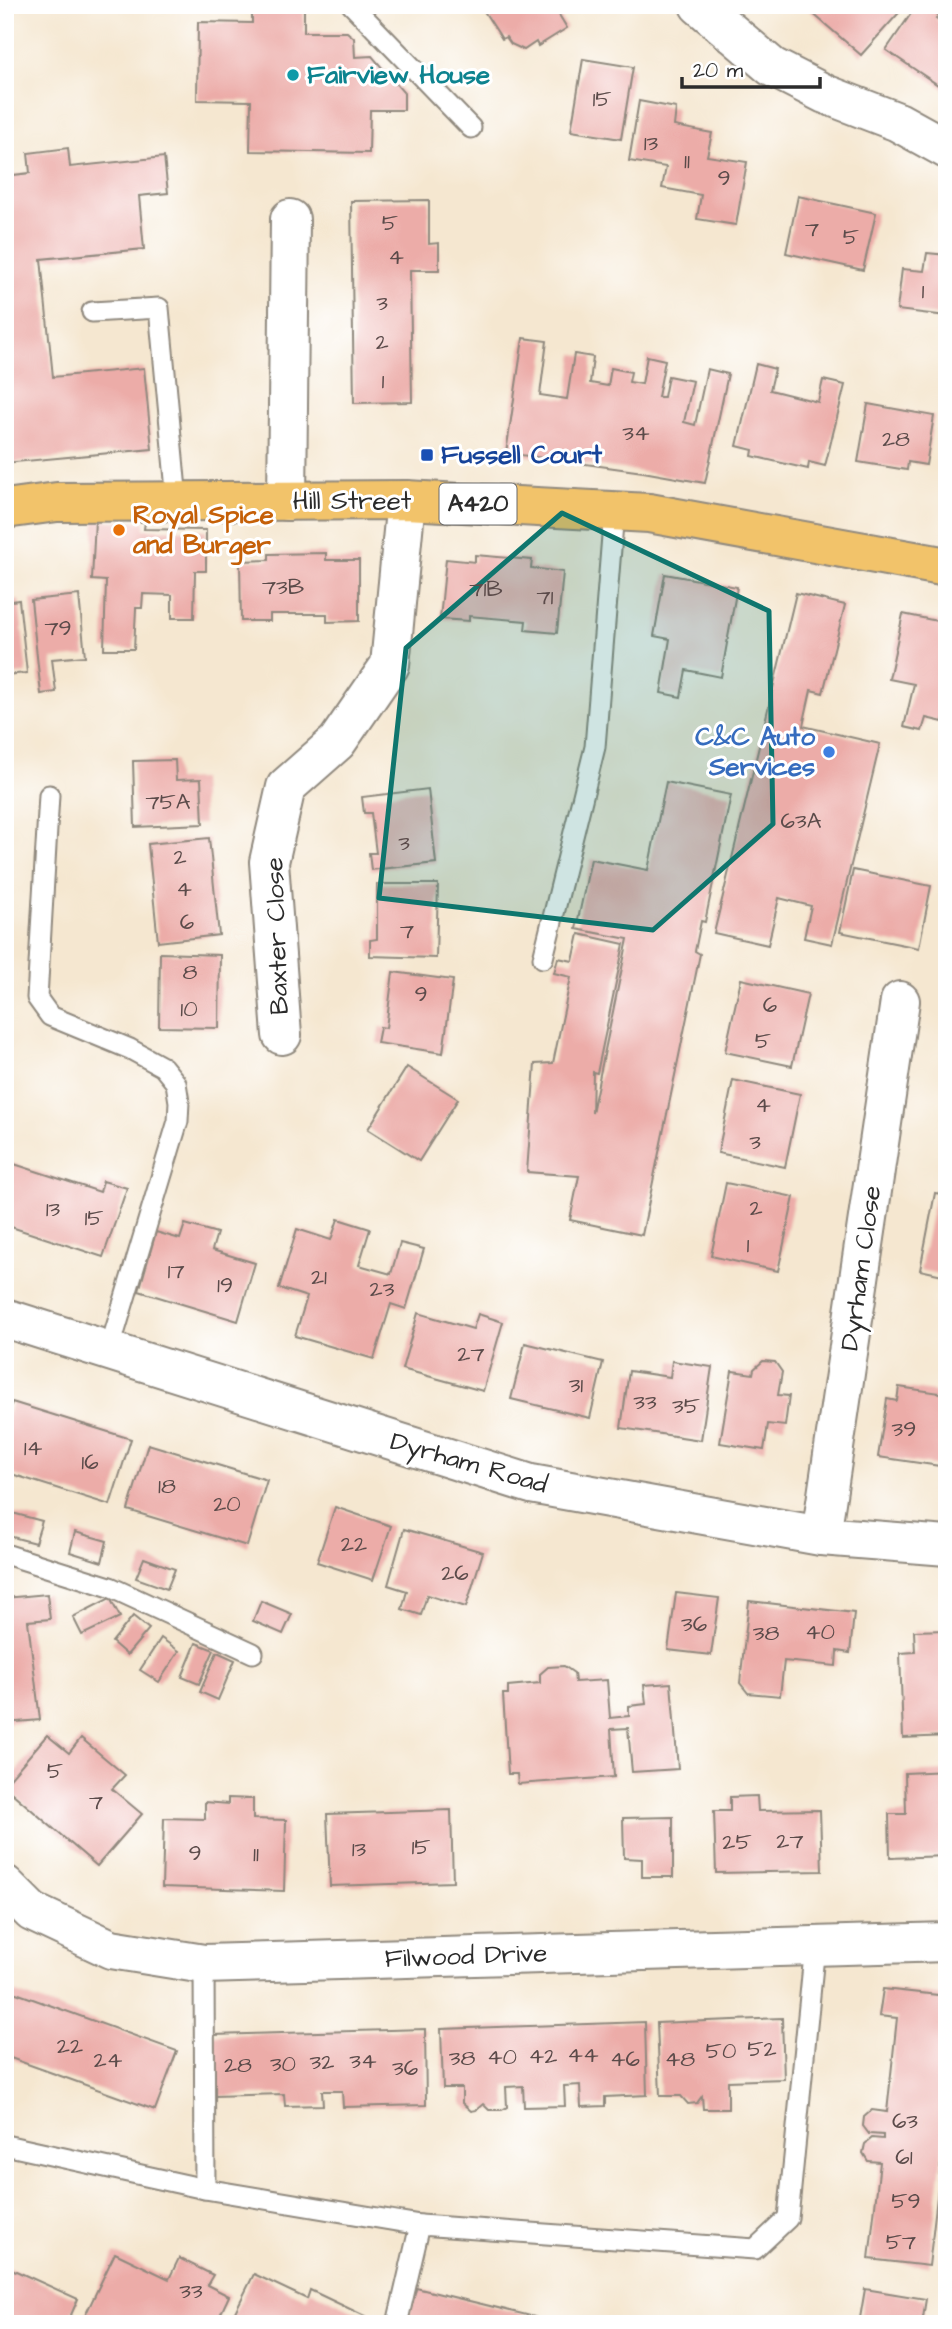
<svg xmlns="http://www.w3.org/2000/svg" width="952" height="2329" viewBox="0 0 952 2329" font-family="'Architects Daughter',sans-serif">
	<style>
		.building { fill: #ecaca8 }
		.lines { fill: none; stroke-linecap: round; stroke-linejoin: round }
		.service-casing { stroke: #90897e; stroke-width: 23 }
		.minor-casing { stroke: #90897e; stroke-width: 42 }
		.primary-casing { stroke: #90897e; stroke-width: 42 }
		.service { stroke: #fff; stroke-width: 19 }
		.minor { stroke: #fff; stroke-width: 38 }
		.primary { stroke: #f2c36a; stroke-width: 38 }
		.marked { fill: #0f766e; fill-opacity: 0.2; stroke: #0f766e; stroke-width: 5; stroke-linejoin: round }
		.culture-dot { fill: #0f9aa8; stroke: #fff; stroke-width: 2.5 }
		.transit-dot { fill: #1a4fb4; stroke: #fff; stroke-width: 2.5 }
		.food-dot { fill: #e8710a; stroke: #fff; stroke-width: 2.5 }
		.shop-dot { fill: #3f7fe0; stroke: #fff; stroke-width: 2.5 }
		.labels { text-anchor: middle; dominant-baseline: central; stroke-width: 6; stroke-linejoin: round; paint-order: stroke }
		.number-label { font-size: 23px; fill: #5b4b4a }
		.shield { fill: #fff; stroke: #6b6b6b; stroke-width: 2 }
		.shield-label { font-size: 24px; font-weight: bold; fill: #2b2b2b }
		.culture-label { font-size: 26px; font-weight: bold; fill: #0d838f; stroke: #fff; text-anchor: start }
		.transit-label { font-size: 26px; font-weight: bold; fill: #164399; stroke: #fff; text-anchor: start }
		.street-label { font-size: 26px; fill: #2b2b2b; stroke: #fff }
		.food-label { font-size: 26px; font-weight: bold; fill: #c56008; stroke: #fff; text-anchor: start }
		.shop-label { font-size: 26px; font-weight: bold; fill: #366cbe; stroke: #fff; text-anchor: end }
	</style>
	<rect width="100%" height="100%" fill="#fff"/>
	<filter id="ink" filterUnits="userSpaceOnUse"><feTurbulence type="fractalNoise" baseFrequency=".0143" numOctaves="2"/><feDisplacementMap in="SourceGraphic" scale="14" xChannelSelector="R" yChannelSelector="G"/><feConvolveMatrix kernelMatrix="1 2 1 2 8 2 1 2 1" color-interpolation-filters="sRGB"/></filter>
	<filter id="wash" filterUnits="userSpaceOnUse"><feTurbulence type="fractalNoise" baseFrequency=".00686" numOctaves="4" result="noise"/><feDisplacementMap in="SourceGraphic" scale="28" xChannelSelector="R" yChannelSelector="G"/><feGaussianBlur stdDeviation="1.57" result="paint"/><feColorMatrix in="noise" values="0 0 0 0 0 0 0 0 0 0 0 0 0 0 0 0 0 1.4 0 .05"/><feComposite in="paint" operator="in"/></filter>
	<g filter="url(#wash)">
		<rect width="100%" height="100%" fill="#f5e7d0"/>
		<g id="blocks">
			<g class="building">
				<path d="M229 5H304V32H347L354 38 355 57 372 56 404 93V110H370L369 153 250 151 251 101 197 100 198 22 252 23V11L234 10Z"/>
				<path d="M480 5H553L567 28 538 46 536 42 524 50 511 44 506 37 502 39Z"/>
				<path d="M803 5H906L861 55Z"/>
				<path d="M917 5H940L944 8 936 19 947 27V91L886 50Z"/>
				<path d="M583 59 633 67 621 139 571 131Z"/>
				<path d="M639 101 676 108 674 126 712 133 707 156 747 162 736 225 697 219 701 195 662 188 666 167 629 161Z"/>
				<path d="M68 148 70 167 164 157 168 193 139 196 144 249 41 259 53 377 144 368 152 449 5 463V176L30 173 28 153Z"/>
				<path d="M798 196 876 213 863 270 786 253Z"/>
				<path d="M429 200V244L439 243V270H410L412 402 354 403 351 201Z"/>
				<path d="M927 253 947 255V316L897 310 902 269 924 271Z"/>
				<path d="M523 338 547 341 540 395 567 399 574 354 593 357 590 383 608 386 611 368 631 372 629 382 642 384 647 356 665 360 658 397H664L668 376 693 381 684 422 695 425 707 369 728 374 705 483 643 472 506 453Z"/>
				<path d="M756 364 775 369 770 390 818 402 823 380 845 385 825 466 809 462 808 469 752 456 753 450 737 446Z"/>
				<path d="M868 404 934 416 926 465 908 462 907 470 858 462Z"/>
				<path d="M95 520 145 522 144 529 206 530V571H195L194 618H172V595L143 594 142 608H136L134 649H104L106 581 92 580Z"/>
				<path d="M326 553V560H359V621L327 622V614H270V621H241L240 561 269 560V554Z"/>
				<path d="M475 555 532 560 531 568 563 572 557 633 525 630 526 621 469 616V621L440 619 446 559 475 562Z"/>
				<path d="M665 574 737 587 721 677 686 670 681 697 661 693 670 639 654 636Z"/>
				<path d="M796 593 845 605 823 693 811 690 803 726 880 744 832 944 804 938 811 906 779 898 768 945 714 933Z"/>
				<path d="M79 595 85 656 52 659 56 692 41 694 31 600Z"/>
				<path d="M19 600 27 673 5 675V602Z"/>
				<path d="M903 614 947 623V705L943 722 926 718 922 731 904 727 914 684 889 679Z"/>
				<path d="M175 760 176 780 201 779 203 824 135 827 133 761Z"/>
				<path d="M666 782 731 795 705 922 701 921 695 951 700 954 642 1235 570 1220 579 1176 527 1172 535 1064 553 1063 571 977 554 973 558 958 573 961 579 934 624 944 597 1073 593 1072 592 1113 628 939 576 929 591 859 648 870Z"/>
				<path d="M428 789 436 863 371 870 369 853H376L371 813H364L362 797Z"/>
				<path d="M209 838 219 935 158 942 148 844Z"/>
				<path d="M853 870 931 886 919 948 840 932Z"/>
				<path d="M377 884H438L436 958 370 956V940L377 939Z"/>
				<path d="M160 953 220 955 219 1028 159 1027Z"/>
				<path d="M393 972 453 980 443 1053 377 1043 380 1027 386 1028Z"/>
				<path d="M741 979 808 994 792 1066 725 1052Z"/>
				<path d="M407 1067 458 1099 419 1161 368 1129Z"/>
				<path d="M733 1080 800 1094 785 1167 718 1153Z"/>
				<path d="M5 1161 100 1192 103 1181 127 1188 103 1257 5 1225Z"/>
				<path d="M726 1183 794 1197 778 1271 711 1256Z"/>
				<path d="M935 1193 947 1195V1276L920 1270Z"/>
				<path d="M338 1219 370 1229 359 1265 391 1274 400 1243 424 1249 406 1309 391 1304 374 1359 295 1336 307 1297 279 1288 297 1229 331 1240Z"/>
				<path d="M185 1224 217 1233 212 1250 255 1263 238 1321 139 1291 156 1232 180 1239Z"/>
				<path d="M418 1313 473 1329 478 1314 503 1322 483 1391 402 1369Z"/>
				<path d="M525 1343 603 1362 590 1418 511 1399Z"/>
				<path d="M672 1361 712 1367 701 1440 621 1428 629 1371 670 1377Z"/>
				<path d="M763 1361 775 1362 782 1372 778 1395 789 1396 785 1426 768 1424 764 1450 720 1443 732 1371 753 1374 754 1369Z"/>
				<path d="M899 1387 947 1394V1467L878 1457 887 1399 897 1401Z"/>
				<path d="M12 1402 131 1439 110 1505 5 1472V1424Z"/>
				<path d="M148 1444 267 1480 247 1546 128 1510Z"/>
				<path d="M335 1507 391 1526 373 1580 317 1562Z"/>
				<path d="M5 1511 42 1521 35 1543 5 1535Z"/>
				<path d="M404 1529 483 1552 466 1607 427 1595 421 1615 402 1609 407 1591 388 1585Z"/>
				<path d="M75 1532 107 1541 102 1562 70 1552Z"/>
				<path d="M144 1558 175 1569 167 1589 136 1578Z"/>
				<path d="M676 1593 719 1598 711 1655 668 1650Z"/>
				<path d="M47 1594 50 1619 28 1621 40 1720 5 1723V1598Z"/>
				<path d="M110 1598 120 1617 82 1635 73 1617Z"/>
				<path d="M261 1601 292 1614 283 1634 253 1621Z"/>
				<path d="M749 1601 854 1613 850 1653 837 1651 836 1666 784 1661 780 1696 748 1693 740 1683Z"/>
				<path d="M133 1616 149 1629 127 1655 112 1642Z"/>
				<path d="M947 1630V1736L903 1738 900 1653 915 1652 914 1631Z"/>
				<path d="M161 1638 179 1651 159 1682 140 1670Z"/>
				<path d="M196 1643 214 1650 199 1684 182 1677Z"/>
				<path d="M217 1652 235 1660 218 1700 200 1692Z"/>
				<path d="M564 1666 574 1673 575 1682 607 1680 610 1718 629 1716V1706L646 1704 644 1685 671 1683 678 1769 632 1772 628 1728 611 1729 614 1777 518 1784 517 1774H508L503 1694H508V1686L540 1683V1674L548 1667Z"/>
				<path d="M47 1735 69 1753 81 1738 125 1775 112 1789 142 1814 97 1866 5 1787V1784Z"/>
				<path d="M947 1771V1856L890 1858 889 1814H906L905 1773Z"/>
				<path d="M757 1796 758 1811 820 1810 822 1871 716 1873 714 1811H730V1797Z"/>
				<path d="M228 1798 253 1799V1819L286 1820 284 1891 162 1887 164 1818 205 1819V1802L228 1804Z"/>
				<path d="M451 1810 453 1882 330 1886 327 1814Z"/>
				<path d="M673 1817V1877H642V1859L624 1858 623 1818Z"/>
				<path d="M5 1989 177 2051 155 2110 5 2056Z"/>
				<path d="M883 1989 947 1996V2111L929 2266 869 2259 880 2162 868 2161 863 2153 865 2144 872 2138 883 2139V2135L869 2134 863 2126 864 2117 872 2110 887 2112 897 2018 879 2016Z"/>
				<path d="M782 2018 784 2079 728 2081V2109H703L702 2096 697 2103 688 2104 681 2096H660L657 2023Z"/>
				<path d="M645 2022 647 2095 605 2097V2106L581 2107 580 2085 564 2086 565 2106 524 2107 523 2086 506 2087 507 2107 502 2110H489L483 2104 476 2110 471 2111 462 2103V2088H443L441 2029Z"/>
				<path d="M425 2029 426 2105 343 2107 342 2091H322L323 2105 285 2106 284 2094 214 2096 213 2035Z"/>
				<path d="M115 2253 169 2279 179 2258 213 2275 207 2285 229 2296 216 2324H91L83 2320Z"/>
				<path d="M5 2266 78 2299 67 2324H5Z"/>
				<path d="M254 2274 307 2299 310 2290 367 2317 364 2324H229Z"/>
				<path d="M416 2288 535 2317 534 2324H407Z"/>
				<path d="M865 2289 926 2299 922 2324H859Z"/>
			</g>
		</g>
	</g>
	<g filter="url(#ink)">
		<use href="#blocks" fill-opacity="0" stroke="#90897e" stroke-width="2"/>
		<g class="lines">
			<g class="service-casing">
				<g id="service">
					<path d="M352 5 471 128"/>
					<path d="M92 312 159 308 177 501"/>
					<path d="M49 795 37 998 50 1016 130 1049 163 1067 176 1083 179 1102 178 1121 109 1351"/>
					<path d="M543 958 595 747 614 511"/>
					<path d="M5 1554 110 1587 253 1653"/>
					<path d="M204 1964 205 2189"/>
					<path d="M5 2145 205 2189 420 2225 755 2249 788 2218 815 1945"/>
					<path d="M397 2324 420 2225"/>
				</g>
			</g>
			<g class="minor-casing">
				<g id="minor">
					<path d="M699 5 772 67 825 94 898 122 947 149"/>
					<path d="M287 501 290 219"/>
					<path d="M282 1035 269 862 286 787 337 742 390 665 406 500"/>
					<path d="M5 1318 531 1484 821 1536 947 1546"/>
					<path d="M821 1536 900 1001"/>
					<path d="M5 1885 32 1912 111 1949 204 1964 947 1942"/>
				</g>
			</g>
			<g class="primary-casing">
				<path id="primary" d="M5 509 57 502 406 500 649 513 947 567"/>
			</g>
			<use href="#service" class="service"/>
			<use href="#minor" class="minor"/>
			<use href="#primary" class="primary"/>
		</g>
	</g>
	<path class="marked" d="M562 513 769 611 773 824 653 930 379 898 406 648Z"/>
	<circle class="culture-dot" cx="293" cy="75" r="7"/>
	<rect class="transit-dot" x="420" y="448" width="14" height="14" rx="3.5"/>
	<circle class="food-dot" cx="119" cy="530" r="7"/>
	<circle class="shop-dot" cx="829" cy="752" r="7"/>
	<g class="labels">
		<g class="number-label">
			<text x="602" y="99">15</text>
			<text x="651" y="143">13</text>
			<text x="687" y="161">11</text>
			<text x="724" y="178">9</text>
			<text x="390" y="223">5</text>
			<text x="812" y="229">7</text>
			<text x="851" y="237">5</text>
			<text x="396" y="257">4</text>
			<text x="923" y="291">1</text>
			<text x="382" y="303">3</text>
			<text x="382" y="342">2</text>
			<text x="383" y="381">1</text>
			<text x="636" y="433">34</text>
			<text x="896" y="439">28</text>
			<text x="283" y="587">73B</text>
			<text x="486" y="589">71B</text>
			<text x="545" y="597">71</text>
			<text x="58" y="628">79</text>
			<text x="168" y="802">75A</text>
			<text x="801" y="821">63A</text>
			<text x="404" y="843">3</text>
			<text x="180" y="857">2</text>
			<text x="184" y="889">4</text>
			<text x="187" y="922">6</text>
			<text x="407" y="931">7</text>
			<text x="190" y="972">8</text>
			<text x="421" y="994">9</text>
			<text x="770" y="1005">6</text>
			<text x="189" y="1009">10</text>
			<text x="763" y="1041">5</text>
			<text x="763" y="1105">4</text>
			<text x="755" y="1142">3</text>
			<text x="756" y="1208">2</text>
			<text x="53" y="1209">13</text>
			<text x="94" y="1218">15</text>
			<text x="748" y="1245">1</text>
			<text x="176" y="1271">17</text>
			<text x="319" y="1277">21</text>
			<text x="225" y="1285">19</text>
			<text x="382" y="1289">23</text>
			<text x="471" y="1354">27</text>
			<text x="576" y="1385">31</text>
			<text x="645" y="1402">33</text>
			<text x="686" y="1406">35</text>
			<text x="904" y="1429">39</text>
			<text x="33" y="1448">14</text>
			<text x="90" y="1462">16</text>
			<text x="167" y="1486">18</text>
			<text x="227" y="1504">20</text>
			<text x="354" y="1544">22</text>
			<text x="455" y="1573">26</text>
			<text x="694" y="1624">36</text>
			<text x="820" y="1632">40</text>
			<text x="766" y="1633">38</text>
			<text x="55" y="1771">5</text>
			<text x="96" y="1802">7</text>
			<text x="790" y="1841">27</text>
			<text x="737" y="1842">25</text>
			<text x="421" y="1847">15</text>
			<text x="359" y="1849">13</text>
			<text x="195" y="1853">9</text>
			<text x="256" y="1854">11</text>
			<text x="70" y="2046">22</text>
			<text x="762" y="2049">52</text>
			<text x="721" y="2051">50</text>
			<text x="583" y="2055">44</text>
			<text x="543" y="2056">42</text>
			<text x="502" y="2057">40</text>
			<text x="462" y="2058">38</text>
			<text x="625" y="2059">46</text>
			<text x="680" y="2059">48</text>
			<text x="108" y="2060">24</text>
			<text x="363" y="2061">34</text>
			<text x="322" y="2062">32</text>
			<text x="283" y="2064">30</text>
			<text x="238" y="2065">28</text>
			<text x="405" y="2068">36</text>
			<text x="905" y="2121">63</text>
			<text x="904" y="2157">61</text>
			<text x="906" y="2201">59</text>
			<text x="901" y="2242">57</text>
			<text x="191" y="2291">33</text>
		</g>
		<rect class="shield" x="439.5" y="483.5" width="77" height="41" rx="5"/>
		<g class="shield-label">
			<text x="478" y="504">A420</text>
		</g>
		<g class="culture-label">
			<text x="307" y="75">Fairview House</text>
		</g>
		<g class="transit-label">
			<text x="441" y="455">Fussell Court</text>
		</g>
		<g class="street-label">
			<text x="352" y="501">Hill Street</text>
			<text transform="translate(277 936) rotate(-92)">Baxter Close</text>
			<text transform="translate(861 1268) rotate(-82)">Dyrham Close</text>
			<text transform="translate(469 1463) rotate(16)">Dyrham Road</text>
			<text transform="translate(466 1956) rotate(-2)">Filwood Drive</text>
		</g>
		<g class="food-label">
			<text x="133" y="515">Royal Spice<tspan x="133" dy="30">and Burger</tspan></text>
		</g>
		<g class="shop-label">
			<text x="815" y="737">C&amp;C Auto<tspan x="815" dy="30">Services</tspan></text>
		</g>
	</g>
	<rect width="952" height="2329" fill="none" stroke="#fff" stroke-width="28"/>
	<path d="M682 77v10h138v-10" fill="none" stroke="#2b2b2b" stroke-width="3.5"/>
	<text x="693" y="77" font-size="21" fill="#2b2b2b" stroke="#ffffff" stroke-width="5" paint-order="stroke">20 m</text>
</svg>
